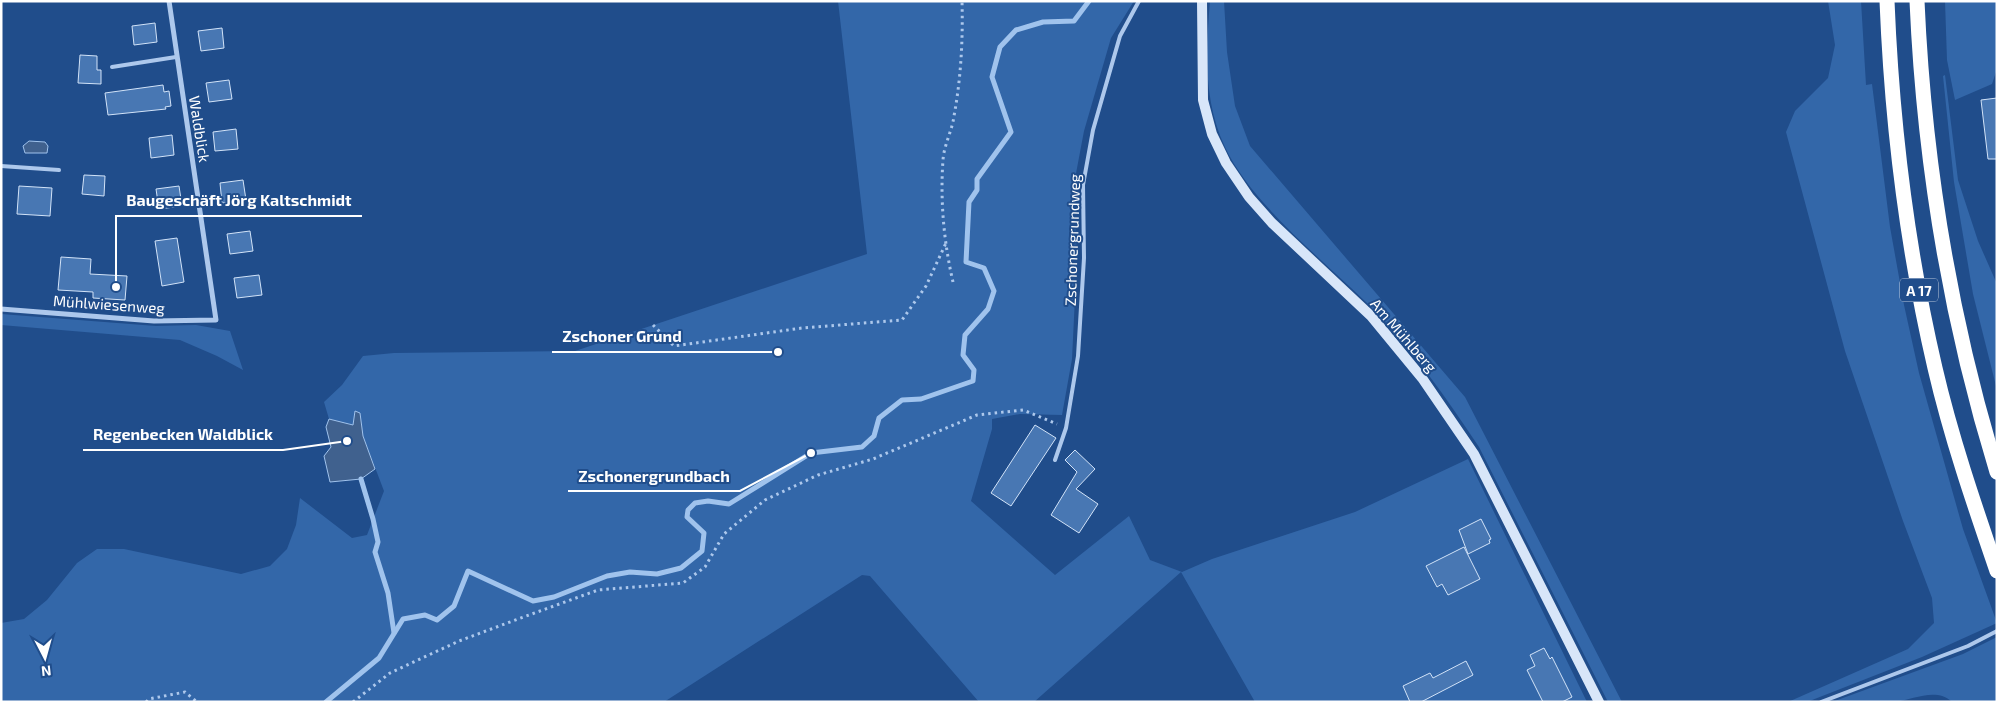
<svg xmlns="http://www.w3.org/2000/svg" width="1998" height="703" viewBox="0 0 1998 703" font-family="'Exo 2',sans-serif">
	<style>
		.green { fill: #3367a9 }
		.water { fill: #40618e; stroke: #a0c3ed }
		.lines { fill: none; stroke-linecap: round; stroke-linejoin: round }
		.stream { stroke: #a0c3ed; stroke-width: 5 }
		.building { fill: #4877b3; stroke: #d2e3f8 }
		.path { stroke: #adc8ec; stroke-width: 3; stroke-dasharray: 2.5 4; stroke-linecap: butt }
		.lane { stroke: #adc8ec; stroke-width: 4 }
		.street { stroke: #adc8ec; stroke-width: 5 }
		.secondary { stroke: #d8e6f9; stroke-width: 10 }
		.highway { stroke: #fff; stroke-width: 15 }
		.labels { text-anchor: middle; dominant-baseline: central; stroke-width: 4; stroke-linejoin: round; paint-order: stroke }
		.shield { fill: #204d8b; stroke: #bccadc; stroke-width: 1 }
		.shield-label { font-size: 14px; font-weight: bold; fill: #fff }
		.street-label { font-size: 15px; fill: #fff; stroke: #204d8b }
		.leader { fill: none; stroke: #fff; stroke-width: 2 }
		.callout-dot { fill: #fff; stroke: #204d8b; stroke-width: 2 }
		.callout-label { font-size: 16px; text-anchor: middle; font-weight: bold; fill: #fff; stroke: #204d8b; stroke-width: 4; stroke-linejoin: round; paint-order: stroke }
	</style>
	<rect width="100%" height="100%" fill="#204d8b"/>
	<g class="green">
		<path d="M838 1H1134L1111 38 1084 131 1074 184 1077 256 1072 359 1062 415 1020 414 992 419V429L971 501 1055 575 1129 516 1150 560 1182 572 1212 559 1355 512 1468 459 1587 702H1255L1181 572 1034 702H979L870 576 862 575 664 702H1V623L24 619 47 600 77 563 97 549H124L241 574 270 566 287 549 296 525 300 498 352 538 367 535 384 491 363 436 360 413 354 425 329 419 324 402 342 385 363 356 394 353 575 351 867 254Z"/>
		<path d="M1210 1H1224L1227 52 1235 106 1250 146 1465 397 1622 702H1608L1479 447C1447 399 1413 350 1373 309 1327 263 1252 205 1225 147 1203 101 1206 51 1210 1Z"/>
		<path d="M1828 1H1861L1866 85 1872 84 1890 227 1904 305 1919 373 1963 529 1997 623 1922 657 1807 702H1788L1908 649 1934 623 1932 598 1903 521 1845 351 1786 132 1795 111 1828 78 1835 45Z"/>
		<path d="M1945 1H1997V69L1992 84 1955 100 1947 60Z"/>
		<path d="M1945 75 1958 180 1978 241 1997 284V390L1973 294 1954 182 1943 76Z"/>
		<path d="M1 314 156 326 196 325 230 331 243 370 217 356 180 340 1 325Z"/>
		<path d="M1997 637V702H1952C1936 687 1913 700 1895 702 1874 703 1853 702 1832 702L1963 654Z"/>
	</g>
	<g class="water">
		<path d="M29 141 45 142 48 146 47 153H25L23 146Z"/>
		<path d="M355 411 360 413 363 436 375 469 361 479 330 482 324 456 331 447 326 427 329 419 353 425Z"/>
	</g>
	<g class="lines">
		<g class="stream">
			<path d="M361 479 373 519 378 542 375 552 388 593 394 633"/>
			<path d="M326 702 379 658 403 619 425 615 437 620 454 606 468 571 533 601 554 597 607 576 630 572 657 574 681 568 702 551 704 533 687 517 688 510 695 503 708 501 729 504 811 453 862 447 874 436 879 418 902 400 921 399 973 381 974 370 963 355 965 335 988 309 994 291 984 268 966 262 969 202 977 190V179L1011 132 992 77 1000 47 1016 30 1043 22 1074 21 1089 1"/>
		</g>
	</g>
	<g class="building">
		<path d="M155 23 157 42 134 45 132 26Z"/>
		<path d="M222 28 224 48 201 51 198 31Z"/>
		<path d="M80 55 97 56V70H101V84L78 83Z"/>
		<path d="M229 80 232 99 209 102 206 83Z"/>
		<path d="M163 85 164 92 169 91 171 106 165 107 166 109 108 115 105 93Z"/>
		<path d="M1997 98V159H1988L1981 100Z"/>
		<path d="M236 129 238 149 215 151 213 132Z"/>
		<path d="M172 135 174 155 151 158 149 138Z"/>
		<path d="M84 175 105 176 104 196 82 194Z"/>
		<path d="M243 180 246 200 222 203 220 183Z"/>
		<path d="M19 186 52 188 50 216 17 214Z"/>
		<path d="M179 186 182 206 159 209 156 189Z"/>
		<path d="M250 231 253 251 230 254 227 234Z"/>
		<path d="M177 238 184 282 162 286 155 241Z"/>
		<path d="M61 257 91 259 90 274 127 276 125 300 93 298V292L58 290Z"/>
		<path d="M259 275 262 295 237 298 234 278Z"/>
		<path d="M1035 425 1056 438 1011 506 991 493Z"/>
		<path d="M1075 450 1095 469 1076 489 1098 504 1079 533 1051 515 1077 472 1065 460Z"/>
		<path d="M1481 519 1491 539 1489 540 1490 543 1468 554 1459 530Z"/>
		<path d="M1464 547 1480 579 1448 595 1442 584 1437 587 1426 566Z"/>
		<path d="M1544 648 1550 659 1552 657 1572 697 1562 702H1543L1527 670 1535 666 1530 655Z"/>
		<path d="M1466 661 1473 675 1421 702H1410L1403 686 1430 673 1433 678Z"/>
	</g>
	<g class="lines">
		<g class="path">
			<path d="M953 282C944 243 940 201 943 160 944 145 952 131 954 116 961 78 963 40 962 1"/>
			<path d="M653 325 674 346 802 328 902 320 926 286 946 243"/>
			<path d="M146 702 149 699 185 692 197 702"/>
			<path d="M353 702 390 673 459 641 518 619 598 590 683 583 705 567 724 534 765 500 818 475 873 459 977 415 1023 410 1057 424"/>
		</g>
		<g class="lane">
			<path d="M112 67 176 57"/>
			<path d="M1 166 59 170"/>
			<path d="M1055 460 1066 428 1078 356 1084 258 1083 185 1093 130 1120 36 1139 1"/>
			<path d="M1821 702 1968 646 1997 631"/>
		</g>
		<path class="street" d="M1 309 154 321 216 320 169 1"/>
		<path class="secondary" d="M1202 1 1203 100 1212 134 1226 163 1249 197 1272 223 1371 316 1422 378 1474 454 1599 702"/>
		<g class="highway">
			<path d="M1887 1C1892 125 1907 248 1935 368 1951 437 1974 504 1997 571"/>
			<path d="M1917 1C1924 161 1950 319 1997 472"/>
		</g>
	</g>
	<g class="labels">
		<rect class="shield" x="1900" y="278.5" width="38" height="23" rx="4"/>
		<g class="shield-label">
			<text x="1919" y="290">A 17</text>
		</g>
		<g class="street-label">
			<text transform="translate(200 129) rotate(81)">Waldblick</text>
			<text transform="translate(1072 240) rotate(-88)">Zschonergrundweg</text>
			<text transform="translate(109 304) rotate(4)">Mühlwiesenweg</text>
			<text transform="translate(1404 335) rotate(49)">Am Mühlberg</text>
		</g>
	</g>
	<path class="leader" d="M116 287L116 216H362M778 352L692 352H552M347 441L283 450H83M811 453L740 491H568"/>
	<g class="callout-dot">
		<circle cx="116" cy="287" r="5"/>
		<circle cx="778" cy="352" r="5"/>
		<circle cx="347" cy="441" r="5"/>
		<circle cx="811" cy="453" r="5"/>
	</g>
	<g class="callout-label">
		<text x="239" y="206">Baugeschäft Jörg Kaltschmidt</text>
		<text x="622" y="342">Zschoner Grund</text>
		<text x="183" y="440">Regenbecken Waldblick</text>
		<text x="654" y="482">Zschonergrundbach</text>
	</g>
	<rect width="1998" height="703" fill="none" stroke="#ffffff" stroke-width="5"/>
	<g transform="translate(45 658) rotate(174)" stroke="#204d8b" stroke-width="4" paint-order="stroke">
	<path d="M0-4L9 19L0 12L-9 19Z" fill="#ffffff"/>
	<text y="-8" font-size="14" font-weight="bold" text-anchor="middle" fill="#ffffff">N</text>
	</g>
</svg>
